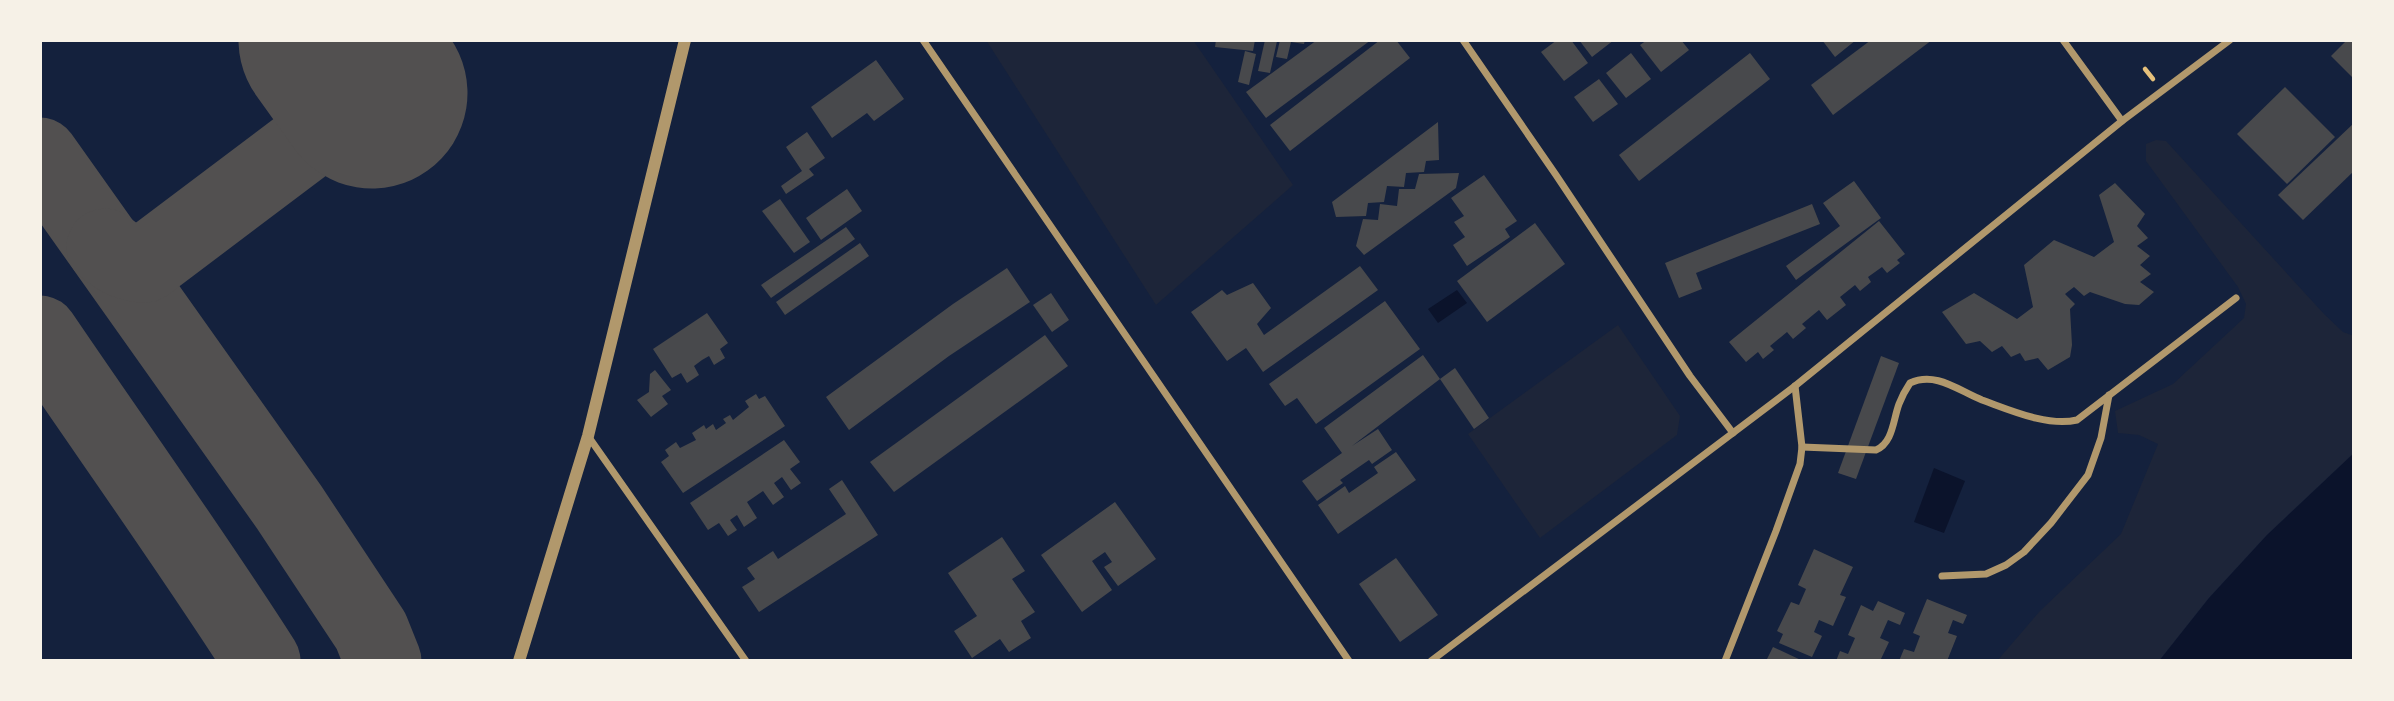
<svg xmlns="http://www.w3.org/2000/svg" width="2394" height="701" viewBox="0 0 2394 701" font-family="'Source Sans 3',sans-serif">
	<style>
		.green { fill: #1d2539 }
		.water { fill: #0b132b }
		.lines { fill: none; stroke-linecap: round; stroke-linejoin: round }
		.taxiway { stroke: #525050; stroke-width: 77 }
		.runway { stroke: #525050; stroke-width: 191 }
		.building { fill: #48494c }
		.path { stroke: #e5c07b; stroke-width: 4.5 }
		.minor { stroke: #b1986c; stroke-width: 7 }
		.tertiary { stroke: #b1986c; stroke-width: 12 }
	</style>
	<rect width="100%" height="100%" fill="#14213d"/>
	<g class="green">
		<path d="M986 40H1193L1293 185 1156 305Z"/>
		<path d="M2156 140 2166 141 2324 314 2343 332 2354 336V453L2267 535 2209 598 2159 661H1997L2040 611 2121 534 2158 444 2139 435 2118 433 2115 411 2173 384 2244 318 2246 304 2238 287 2146 161V144Z"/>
		<path d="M1618 325 1680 416 1677 435 1540 538 1468 434Z"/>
	</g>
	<g class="water">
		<path d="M1457 290 1467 303 1438 323 1428 309Z"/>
		<path d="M2354 453V661H2159L2209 598 2267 535Z"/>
		<path d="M1934 468 1965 481 1944 533 1914 522Z"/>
	</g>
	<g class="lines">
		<g class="taxiway">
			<path d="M40 156 289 507 371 631 383 661"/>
			<path d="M105 247C117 257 128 264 145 264L372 93"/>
			<path d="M40 334C114 443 191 550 262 661"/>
		</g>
		<path class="runway" d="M334 40 372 93"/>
	</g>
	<g class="building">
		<path d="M1216 40H1255L1253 51 1215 47Z"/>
		<path d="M1265 40 1277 41 1270 73 1258 71Z"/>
		<path d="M1280 40H1305L1304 44 1291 42 1287 59 1276 57Z"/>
		<path d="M1317 40H1371L1266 118 1246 92Z"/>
		<path d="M1380 40H1396L1410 58 1290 151 1270 125Z"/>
		<path d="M1557 40H1571L1588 63 1564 81 1541 52Z"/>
		<path d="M1579 40H1614L1592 57Z"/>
		<path d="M1647 40H1681L1689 50 1661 72 1640 45Z"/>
		<path d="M1822 40H1856L1835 57Z"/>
		<path d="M1871 40H1932L1833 115 1811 85Z"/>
		<path d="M2347 40H2354V79L2331 56Z"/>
		<path d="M1245 51 1256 54 1249 85 1238 82Z"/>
		<path d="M1631 53 1651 79 1626 98 1606 73Z"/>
		<path d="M1750 53 1770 79 1639 181 1619 155Z"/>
		<path d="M876 60 904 99 874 121 867 113 832 138 811 107Z"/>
		<path d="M1599 79 1618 104 1593 122 1574 97Z"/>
		<path d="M2285 87 2335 137 2287 184 2237 134Z"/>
		<path d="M1438 122 1439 160 1426 161 1424 172 1406 173 1404 187 1387 186 1384 202 1368 203 1366 216 1336 217 1332 202Z"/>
		<path d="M2354 123V171L2303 220 2278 195Z"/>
		<path d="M807 132 825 158 809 169 814 175 786 194 781 186 802 171 786 147Z"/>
		<path d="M1459 173 1456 188 1364 255 1356 246 1363 219 1378 220 1380 204 1397 206 1399 189H1415L1419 174Z"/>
		<path d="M1484 175 1517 221 1505 229 1510 237 1467 266 1453 245 1465 237 1454 222 1464 216 1451 198Z"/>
		<path d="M1854 181 1881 218 1796 280 1786 266 1840 226 1823 203Z"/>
		<path d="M2115 183 2145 214 2137 226 2148 238 2137 246 2150 256 2140 265 2151 274 2140 282 2154 292 2139 305 2125 304 2090 292 2084 296 2074 287 2065 294 2075 304 2070 309 2072 345 2070 357 2048 370 2038 358 2025 361 2020 353 2011 357 2002 346 1992 352 1980 341 1966 344 1942 312 1974 293 2017 319 2033 307 2024 265 2054 240 2094 257 2114 242 2099 195Z"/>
		<path d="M847 189 862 211 821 240 806 218Z"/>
		<path d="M780 199 810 242 794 253 762 211Z"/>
		<path d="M1812 204 1820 224 1696 273 1702 289 1679 298 1665 263Z"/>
		<path d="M1879 221 1905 254 1897 260 1900 263 1887 273 1882 267 1868 277 1871 282 1860 291 1855 285 1840 297 1846 305 1827 320 1819 310 1802 324 1806 328 1793 339 1787 332 1770 346 1774 350 1763 359 1758 352 1746 362 1729 342Z"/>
		<path d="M1535 223 1565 264 1487 322 1457 281Z"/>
		<path d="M846 227 855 239 771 298 761 285Z"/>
		<path d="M860 243 869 256 785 315 776 302Z"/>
		<path d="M1360 266 1378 290 1263 372 1246 348 1227 361 1191 312 1222 290 1227 295 1253 283 1271 308 1257 324 1264 335Z"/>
		<path d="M1007 268 1030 302 949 356 849 430 826 397 953 304Z"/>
		<path d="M1051 293 1069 320 1052 332 1033 305Z"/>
		<path d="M1385 301 1420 349 1316 424 1297 398 1285 406 1269 384Z"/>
		<path d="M707 313 728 343 720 349 725 358 714 365 709 356 702 360 694 366 699 375 687 383 681 373 672 378 653 349Z"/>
		<path d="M1045 335 1068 366 894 492 870 462Z"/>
		<path d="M1423 355 1440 379 1352 446 1378 429 1392 450 1372 464 1369 460 1340 480 1343 483 1317 501 1302 481 1342 453 1324 428Z"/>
		<path d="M1881 356 1899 363 1856 479 1838 473Z"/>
		<path d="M1455 368 1489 418 1474 429 1440 379Z"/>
		<path d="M655 370 671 390 662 396 668 404 651 417 637 400 649 392 650 374Z"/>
		<path d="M756 394 759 399 765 396 785 426 683 493 661 462 669 456 665 450 676 442 680 448 696 440 692 433 704 425 706 429 713 424 716 430 726 423 723 419 730 415 733 420 749 407 745 401Z"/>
		<path d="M784 440 800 462 790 469 801 483 791 490 782 477 774 483 784 497 773 505 763 491 747 502 757 518 744 527 737 515 730 520 737 530 728 536 719 523 708 530 690 503Z"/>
		<path d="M1396 452 1416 480 1338 534 1318 505 1345 486 1349 493 1378 473 1374 467Z"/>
		<path d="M842 480 878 535 759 612 742 587 755 579 747 568 773 551 778 559 846 514 829 489Z"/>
		<path d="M1115 502 1156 559 1118 586 1104 567 1112 562 1105 552 1092 561 1112 590 1082 612 1041 555Z"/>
		<path d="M1002 537 1025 571 1012 579 1035 612 1021 621 1031 638 1009 652 1000 639 972 658 954 631 977 616 948 573Z"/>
		<path d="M1814 549 1853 567 1840 595 1846 597 1833 626 1819 620 1814 632 1822 636 1812 657 1779 643 1783 634 1777 631 1791 602 1799 605 1806 589 1798 585Z"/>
		<path d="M1396 558 1438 615 1400 642 1359 584Z"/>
		<path d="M1927 599 1967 615 1963 624 1953 620 1948 633 1957 636 1947 661H1899L1904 649 1914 652 1920 636 1913 633Z"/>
		<path d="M1878 601 1905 613 1900 625 1888 620 1880 638 1889 642 1880 661H1836L1840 651 1848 654 1855 638 1848 635 1861 605 1873 611Z"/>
		<path d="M1773 647 1803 661H1766Z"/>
	</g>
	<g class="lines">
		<path class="path" d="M2145 69 2153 79"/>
		<g class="minor">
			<path d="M923 40 1349 661"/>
			<path d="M1463 40 1556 175 1690 376 1733 433"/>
			<path d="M2063 40 2122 121"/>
			<path d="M588 436 746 661"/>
			<path d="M1802 447 1876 450C1893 443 1893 420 1899 404 1902 396 1906 389 1910 383 1936 371 1959 391 1982 400 2010 410 2048 427 2077 420L2236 298"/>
			<path d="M1942 576 1986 574 2006 565 2024 552 2051 523 2088 475 2101 438 2109 395"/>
			<path d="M1431 661 1795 386 2122 121 2230 40"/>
			<path d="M1725 661 1776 531 1800 464 1802 447 1795 386"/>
		</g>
		<path class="tertiary" d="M519 661 588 436 685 40"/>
	</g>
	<rect width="2394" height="701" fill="none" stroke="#f6f1e7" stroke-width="84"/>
</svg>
